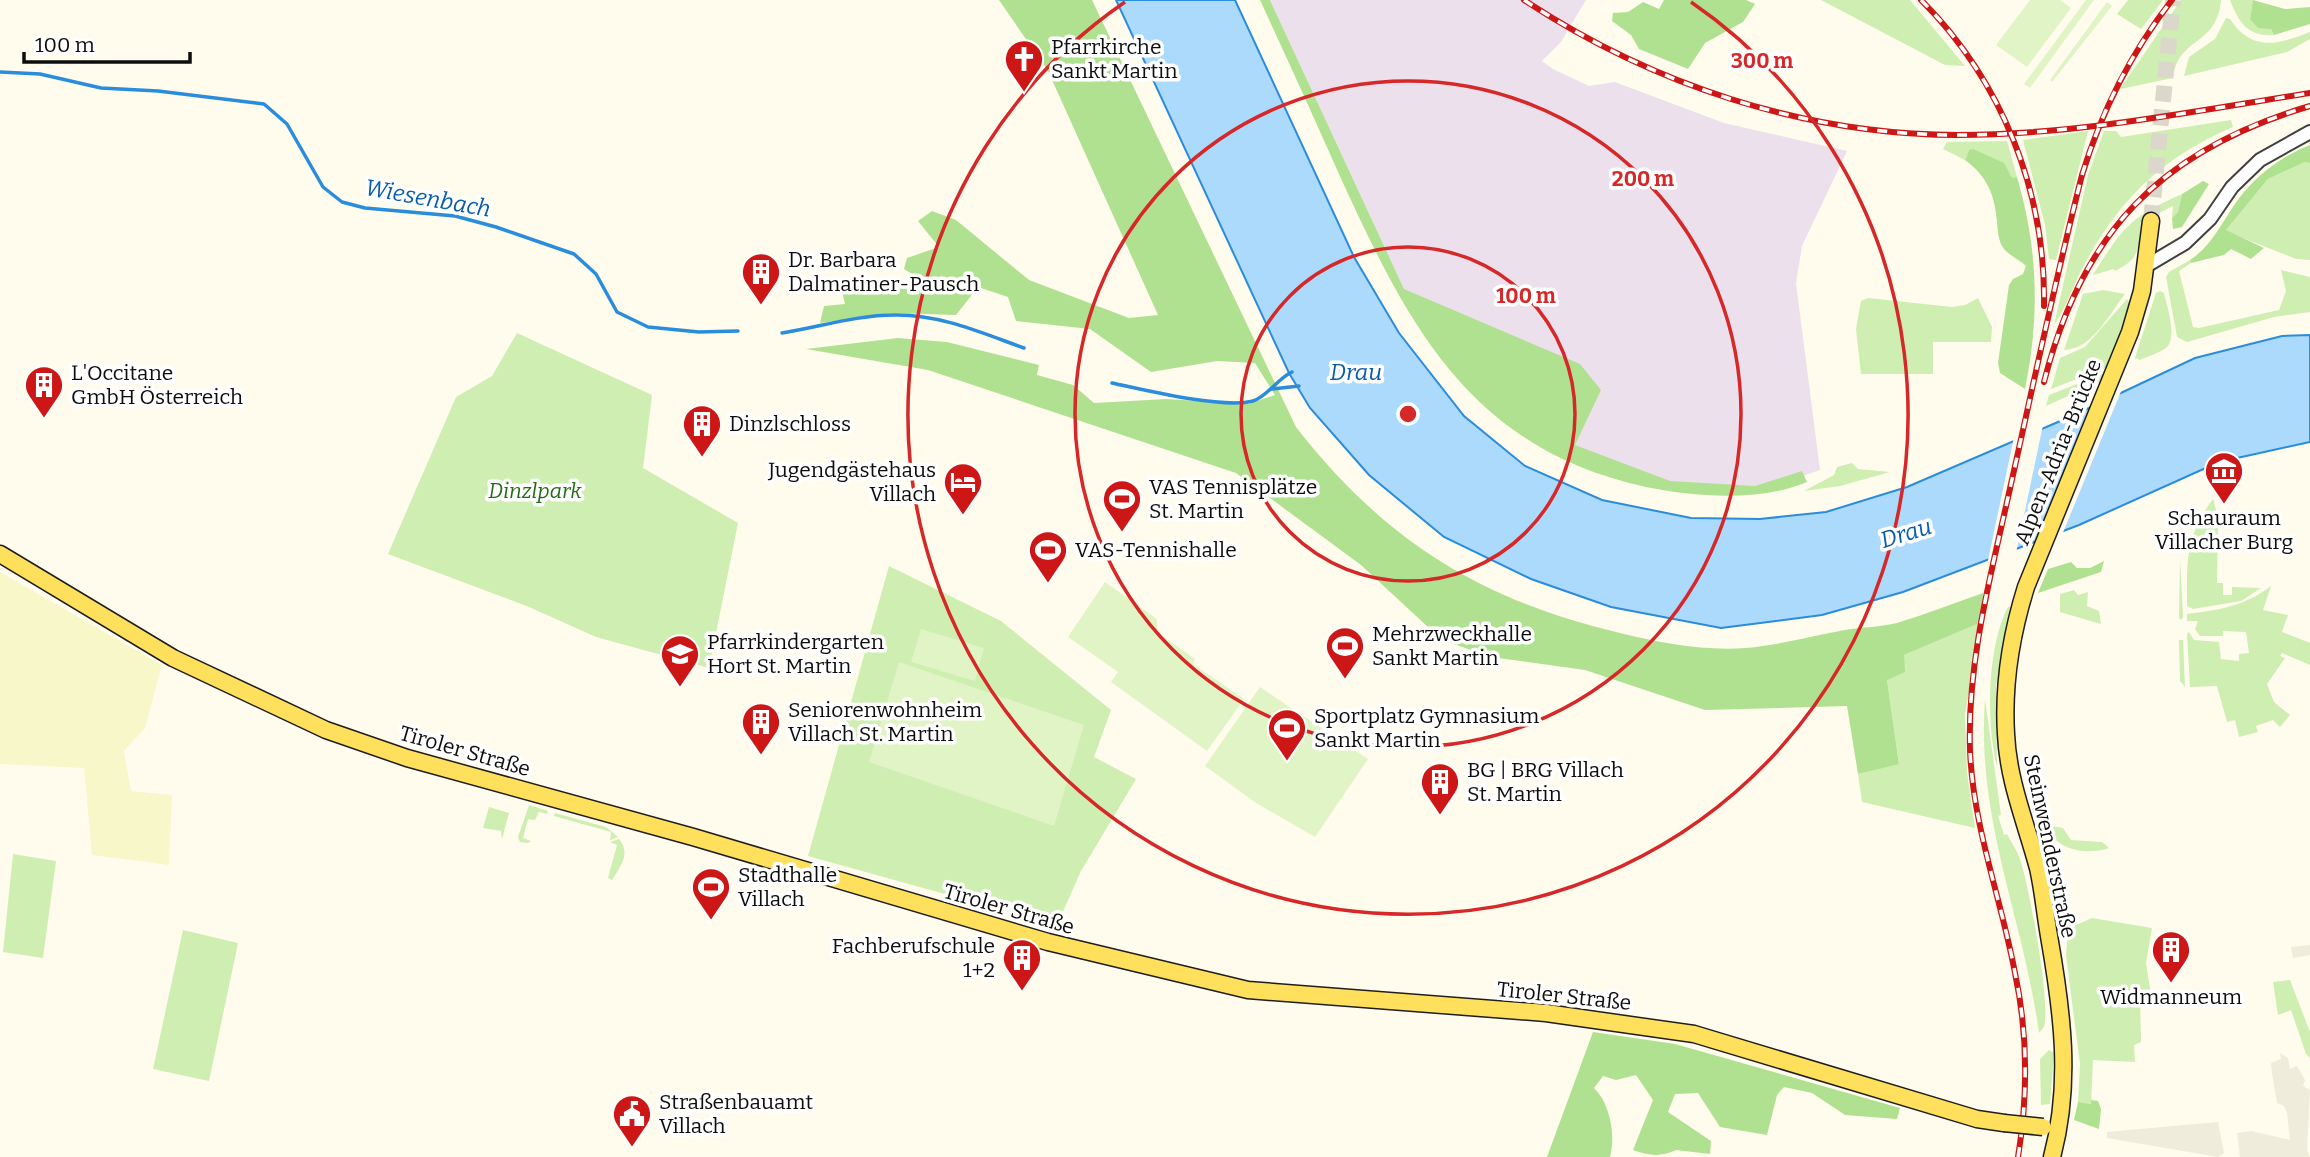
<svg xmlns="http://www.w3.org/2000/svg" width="2310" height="1157" viewBox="0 0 2310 1157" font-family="Bitter,serif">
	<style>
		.industrial { fill: #ece0ed }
		.farmland { fill: #f8f7ca }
		.green { fill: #ceeeb2 }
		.forest { fill: #b0e190 }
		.pitch { fill: #e1f4c5 }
		.plaza { fill: #f0ecdb }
		.water { fill: #acdafd; stroke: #2a8cdc; stroke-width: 2 }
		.pier { fill: #fffced }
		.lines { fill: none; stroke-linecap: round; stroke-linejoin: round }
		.stream { stroke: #2a8cdc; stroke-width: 3.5 }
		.major-tunnel { stroke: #dbd8cb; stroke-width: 16; stroke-dasharray: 16 8; stroke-linecap: butt }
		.minor-casing { stroke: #404040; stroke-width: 16 }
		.major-casing { stroke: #1e1e1e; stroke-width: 19 }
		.minor { stroke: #fff; stroke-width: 12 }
		.major { stroke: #ffe05d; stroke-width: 16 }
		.rail-casing { stroke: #cc1716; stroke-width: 6 }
		.rail { stroke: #fff; stroke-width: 3.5; stroke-dasharray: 10; stroke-linecap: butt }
		.major-bridge-casing { stroke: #1e1e1e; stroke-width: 19; stroke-linecap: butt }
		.major-bridge { stroke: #ffe05d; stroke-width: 16 }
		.ring { fill: none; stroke: #d62828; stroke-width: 3.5 }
		.labels { text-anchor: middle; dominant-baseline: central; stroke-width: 7; stroke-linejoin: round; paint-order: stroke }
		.poi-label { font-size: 21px; fill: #0d0d0d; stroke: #fff; text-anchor: start }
		.street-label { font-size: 21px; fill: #0d0d0d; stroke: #fff }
		.park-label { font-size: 21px; font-style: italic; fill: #246c16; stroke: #fff }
		.water-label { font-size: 23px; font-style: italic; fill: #095cad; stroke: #fff }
		.centre { fill: #d62828; stroke: #fff; stroke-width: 3.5 }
		.ring-label { font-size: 21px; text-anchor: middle; font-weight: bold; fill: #d62828; stroke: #fff; stroke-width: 7; stroke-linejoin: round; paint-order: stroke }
	</style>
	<rect width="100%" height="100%" fill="#fffced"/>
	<path class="industrial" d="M1270 0H1586L1561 42 1542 61 1553 69 1589 86 1615 82 1724 123 1847 151 1802 246 1796 283 1820 470 1761 490 1688 488 1599 468 1404 289Z"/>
	<path class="farmland" d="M0 572 162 665 145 728 124 751 131 791 172 795 169 865 92 855 84 768 0 764Z"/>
	<g class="green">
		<path d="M1821 0H1910L1965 66 1945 65Z"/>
		<path d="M2128 0H2163L2141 29 2117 14Z"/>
		<path d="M2181 0H2221C2217 47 2178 36 2173 78L2120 89Z"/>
		<path d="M2230 0H2253L2250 19 2271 29 2274 35C2248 37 2239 23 2230 0Z"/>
		<path d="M2226 18 2230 19C2252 52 2277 45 2310 32V39L2287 52 2184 76 2189 57 2215 39Z"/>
		<path d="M2231 120 2233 127C2164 157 2122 196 2085 263 2074 283 2067 307 2054 325L2088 175 2104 131H2116L2121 137Z"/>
		<path d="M2088 131 2056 260 2049 259 2045 225 2023 140Z"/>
		<path d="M2007 141 2017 177 2012 179 2010 174 1969 150 1965 160 1943 149 1947 142Z"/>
		<path d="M2305 162 2310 163V260L2296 259 2225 231 2268 179Z"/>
		<path d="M2182 194 2178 212 2172 218 2173 206 2141 222C2138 249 2141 258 2115 271L2114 269 2093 275C2123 227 2130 217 2182 194Z"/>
		<path d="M2190 260 2191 263 2179 271 2193 327 2199 328 2279 310 2286 291 2281 270 2310 277V312L2274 317 2187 342 2177 337 2166 277 2169 272Z"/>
		<path d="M2103 290 2125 294C2110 313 2092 350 2064 350L2083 294Z"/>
		<path d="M2160 291 2164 293C2167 306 2178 339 2166 348 2159 353 2148 356 2140 360L2135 358 2156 293Z"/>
		<path d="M1868 298 1952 307 1965 305 1978 298 1992 327 1991 342H1933V374H1861L1856 329 1861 301Z"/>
		<path d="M2127 299 2130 303 2108 367 2051 389 2060 358 2085 347Z"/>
		<path d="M517 333 652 395 643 468 738 523 709 668 596 637 529 607 388 554 456 397 492 376Z"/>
		<path d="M2105 373 2103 380 2046 406 2049 395Z"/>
		<path d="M1852 463 1858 469 1890 472 1840 486 1804 491 1834 475 1837 467Z"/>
		<path d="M2213 499 2218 517 2217 583H2223V595H2232V587L2261 588 2241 601 2193 609 2187 606C2187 561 2185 537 2213 499Z"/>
		<path d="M2180 559 2183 617 2181 620 2179 618Z"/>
		<path d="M889 566 1001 621 1111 710 1094 757 1136 779 1081 871 1057 925 808 856Z"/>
		<path d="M2271 586 2263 610 2288 615 2282 632 2310 643V665L2282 653 2280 656 2285 658 2267 684 2274 702 2290 715 2280 727 2273 720 2256 726 2258 732 2239 737 2235 720 2227 722 2217 686 2190 687 2187 634 2189 632 2194 640 2219 642 2221 659 2239 661V654L2249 653 2246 632 2223 631V636H2200L2195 629 2198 621H2187V614C2219 610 2245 606 2271 586Z"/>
		<path d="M2074 590 2078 595 2088 592 2087 606 2099 611 2101 624 2060 612V594Z"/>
		<path d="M2008 607H2012L1996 686 1997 767C1986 724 1987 647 2008 607Z"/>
		<path d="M1982 622 1965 714 1967 772 1975 828 1862 802 1858 774 1899 763 1887 680 1904 655Z"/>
		<path d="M2179 640H2183L2185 687 2180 681Z"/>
		<path d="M1985 699 2001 815 1998 816 2004 835 2007 834C2011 842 2017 850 2020 859 2029 886 2051 1003 2044 1027L2039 1033C2023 916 1976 820 1985 699Z"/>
		<path d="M529 805 548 811 547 814 539 812 535 820 528 819 523 838 531 841 528 843 520 842 518 837Z"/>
		<path d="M489 807 509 813 502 839 501 831 483 828Z"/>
		<path d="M555 813 606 827 618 837 610 840 611 832 554 816Z"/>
		<path d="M2046 825 2063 828 2071 840 2102 842 2109 848C2087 856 2054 850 2046 825Z"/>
		<path d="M619 839C631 853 621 866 612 880L608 878 617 845 610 842Z"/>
		<path d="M13 854 56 861 43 958 3 952Z"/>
		<path d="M2092 918 2152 928 2146 963 2151 995 2140 999 2141 1042 2134 1045 2135 1062 2093 1060 2091 1104 2078 1102 2080 1064 2066 955 2068 933 2076 925Z"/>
		<path d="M183 930 238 943 209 1081 153 1069Z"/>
		<path d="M2290 980 2310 1032V1058L2306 1054 2291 1010 2278 1015 2273 982Z"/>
		<path d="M2049 1050 2054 1053 2050 1104 2041 1105 2040 1059Z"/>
	</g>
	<g class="forest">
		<path d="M999 0H1092L1296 427C1384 540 1480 600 1620 633 1661 643 1703 651 1746 648 1779 645 1812 636 1845 630 1862 627 1881 627 1897 623 1926 614 1954 603 1983 593L1982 622 1904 655 1905 672 1887 680 1899 764 1858 774 1847 706 1705 710 1585 670 1491 657 1442 640 1361 565 1236 473 928 370 806 349 898 338 947 342 1039 365 1037 375 1073 385 1094 403 1166 399 1248 404 1275 395 1255 363 1217 361 1151 372 1090 329 1016 321 1008 297 978 287 956 315 892 313 820 323 824 306 845 304 840 283 876 290 893 281 925 282 904 269 907 258 939 247 918 221 932 211 956 220 1029 280 1129 318 1158 315 1048 71Z"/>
		<path d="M1260 0H1270L1404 289 1580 364 1601 390 1575 445 1670 481 1755 486 1802 471 1807 482C1760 502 1695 497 1646 487 1473 449 1411 331 1343 183 1316 122 1288 61 1260 0Z"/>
		<path d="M1664 0H1746L1755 4 1743 22 1705 43 1688 69 1639 49 1631 35 1612 21 1613 13 1628 12 1643 2 1659 9Z"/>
		<path d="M2253 0 2285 9 2310 7V24L2274 35 2271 29 2258 28 2250 19Z"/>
		<path d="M2310 145V163L2305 162 2268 179 2226 230 2264 248 2251 259 2231 249 2224 255 2191 263 2190 260C2212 246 2222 222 2237 201 2255 176 2282 156 2310 145Z"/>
		<path d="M1973 149 2004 163 2012 178 2017 177C2038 248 2040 316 2025 389L2000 373 1998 363 2009 285 2013 279 2023 274 2026 266C2020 260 2010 256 2004 249 1998 241 1998 231 1997 222 1995 195 1987 176 1965 160L1969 150Z"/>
		<path d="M2203 181 2209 184 2182 227 2173 229 2172 218 2178 212 2182 194Z"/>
		<path d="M2104 561 2101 572 2038 593 2048 569 2071 562 2077 568H2090Z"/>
		<path d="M1593 1032 1675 1044 1900 1108 1897 1119 1845 1115 1812 1093 1784 1087 1777 1095 1767 1135 1720 1127 1698 1093 1675 1094 1668 1112 1711 1141 1710 1154 1676 1150C1661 1157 1649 1156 1633 1150L1653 1100 1636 1075 1616 1080 1603 1076 1594 1088C1610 1103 1616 1136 1610 1157H1547Z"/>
		<path d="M2091 1100 2098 1101 2101 1109 2099 1129 2074 1120 2078 1102 2091 1104Z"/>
	</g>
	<g class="pitch">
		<path d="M2030 0H2060L2071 8 2027 67 1996 45Z"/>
		<path d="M2086 0H2094L2030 88 2024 84Z"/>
		<path d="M2107 2 2112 6 2052 82 2050 80Z"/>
		<path d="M1105 582 1157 619V632L1195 659 1193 664 1244 699 1207 751 1111 682 1118 672 1068 637Z"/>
		<path d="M921 629 984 648 975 681 911 662Z"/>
		<path d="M899 662 1084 725 1054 826 869 762Z"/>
		<path d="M1260 687 1368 759 1315 837 1256 803 1205 766Z"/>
	</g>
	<g class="plaza">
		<path d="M2310 945V955L2293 958 2291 947Z"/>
		<path d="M2280 1053 2288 1058 2290 1069 2297 1066 2305 1080 2303 1086 2310 1090 2307 1150 2310 1157H2240L2237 1133 2251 1131 2290 1140 2287 1113 2284 1106 2277 1103 2272 1073 2271 1063 2281 1059Z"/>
		<path d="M2218 1122 2224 1153 2218 1157 2107 1138V1132Z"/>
	</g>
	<path class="water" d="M1116 0H1235L1354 257 1399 333 1464 416 1525 466 1602 500 1691 518 1760 519 1826 512 1907 487 2072 416 2195 358 2282 336 2310 335V442L2219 462 2079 525 1903 592 1822 615 1721 628 1611 607 1531 579 1444 537 1369 475 1310 408 1289 373Z"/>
	<g class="pier">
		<path d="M2122 389 2062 535 2034 546 2093 403Z"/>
		<path d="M2043 425 2016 553 1987 565 2014 437Z"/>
	</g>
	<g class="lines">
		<g class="stream">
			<path d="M0 72 40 74 101 88 158 91 264 104 287 124 323 187 342 202 365 208 455 216 496 227 574 254 596 274 617 312 648 327 699 332 738 331"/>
			<path d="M782 333C819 327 858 315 894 315 940 314 982 333 1024 348"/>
			<path d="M1112 383C1144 390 1223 409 1253 401 1267 397 1278 378 1292 372"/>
			<path d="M1272 389 1299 386"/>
		</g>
		<path class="major-tunnel" d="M2151 221 2173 0"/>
		<g class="minor-casing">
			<path id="minor" d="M2146 266 2185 243 2210 219 2232 187 2260 160 2310 132"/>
		</g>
		<g class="major-casing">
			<g id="major">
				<path d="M0 554 173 658 326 730 407 758 693 837 1048 942 1248 990 1546 1013 1694 1034 1977 1119 2004 1123"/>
				<path d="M2052 1157C2072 1083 2062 1010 2049 936 2045 913 2043 890 2038 868 2026 823 2008 781 2006 734 2003 684 2011 635 2026 587L2130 332 2142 291 2151 221"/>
			</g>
		</g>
		<use href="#minor" class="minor"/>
		<use href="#major" class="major"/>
		<g class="rail-casing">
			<g id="rail">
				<path d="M1524 0C1651 84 1804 135 1958 135 2076 135 2194 111 2310 93"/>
				<path d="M1921 0C2002 81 2046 192 2044 306"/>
				<path d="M2044 382C2082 232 2161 150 2310 106"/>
				<path d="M2018 1157C2028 1096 2028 1034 2015 973 2001 898 1973 827 1970 750 1967 660 1992 571 2011 484 2034 381 2056 277 2082 175 2102 110 2130 54 2172 0"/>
			</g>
		</g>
		<use href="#rail" class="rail"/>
		<g class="major-bridge-casing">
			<path id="major-bridge" d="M2004 1123 2043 1127"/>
		</g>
		<use href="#major-bridge" class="major-bridge"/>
	</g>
	<g class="ring">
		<circle cx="1408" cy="414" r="167"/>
		<circle cx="1408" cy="414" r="333"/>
		<path d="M1691 2A500 500 0 1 1 1125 2"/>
	</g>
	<defs>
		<g id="church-pin" transform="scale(2.0125)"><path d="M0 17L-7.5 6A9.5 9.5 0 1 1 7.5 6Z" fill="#cc1716" stroke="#fff"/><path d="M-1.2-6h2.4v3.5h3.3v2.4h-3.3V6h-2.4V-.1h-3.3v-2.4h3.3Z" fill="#fff"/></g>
		<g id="building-pin" transform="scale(2.0125)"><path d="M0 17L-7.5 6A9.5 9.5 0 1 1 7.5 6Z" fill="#cc1716" stroke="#fff"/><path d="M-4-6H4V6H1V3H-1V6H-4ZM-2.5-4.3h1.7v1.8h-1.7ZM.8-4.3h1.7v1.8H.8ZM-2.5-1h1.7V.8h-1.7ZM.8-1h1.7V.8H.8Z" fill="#fff"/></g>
		<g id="museum-pin" transform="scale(2.0125)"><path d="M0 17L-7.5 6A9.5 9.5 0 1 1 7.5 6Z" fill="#cc1716" stroke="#fff"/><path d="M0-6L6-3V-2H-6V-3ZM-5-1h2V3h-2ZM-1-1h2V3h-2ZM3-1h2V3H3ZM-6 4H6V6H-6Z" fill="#fff"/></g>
		<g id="hotel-pin" transform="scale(2.0125)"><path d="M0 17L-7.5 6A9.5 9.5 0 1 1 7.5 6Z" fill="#cc1716" stroke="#fff"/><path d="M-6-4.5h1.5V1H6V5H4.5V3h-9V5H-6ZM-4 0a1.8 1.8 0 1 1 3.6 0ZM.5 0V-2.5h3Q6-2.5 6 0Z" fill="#fff"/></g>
		<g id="stadium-pin" transform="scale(2.0125)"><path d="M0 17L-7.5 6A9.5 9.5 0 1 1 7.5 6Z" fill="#cc1716" stroke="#fff"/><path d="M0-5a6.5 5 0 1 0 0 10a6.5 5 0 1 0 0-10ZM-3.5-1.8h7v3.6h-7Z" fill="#fff"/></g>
		<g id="school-pin" transform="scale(2.0125)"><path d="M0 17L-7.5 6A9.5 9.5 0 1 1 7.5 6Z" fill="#cc1716" stroke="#fff"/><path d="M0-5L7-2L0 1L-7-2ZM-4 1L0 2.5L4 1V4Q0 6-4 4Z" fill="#fff"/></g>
		<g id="civic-pin" transform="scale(2.0125)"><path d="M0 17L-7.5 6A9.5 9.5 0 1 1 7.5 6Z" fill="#cc1716" stroke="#fff"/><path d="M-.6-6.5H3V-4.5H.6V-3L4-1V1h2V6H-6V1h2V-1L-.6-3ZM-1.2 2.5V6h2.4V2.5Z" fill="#fff"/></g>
	</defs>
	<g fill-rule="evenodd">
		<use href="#church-pin" x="1024" y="59"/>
		<use href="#building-pin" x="761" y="272"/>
		<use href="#building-pin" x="44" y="385"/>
		<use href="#building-pin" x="702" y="424"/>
		<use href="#museum-pin" x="2224" y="471"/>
		<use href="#hotel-pin" x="963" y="482"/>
		<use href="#stadium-pin" x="1122" y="499"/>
		<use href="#stadium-pin" x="1048" y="550"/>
		<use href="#stadium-pin" x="1345" y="646"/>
		<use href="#school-pin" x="680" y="654"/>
		<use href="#building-pin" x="761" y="722"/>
		<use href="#stadium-pin" x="1287" y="728"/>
		<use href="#building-pin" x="1440" y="782"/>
		<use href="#stadium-pin" x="711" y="887"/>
		<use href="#building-pin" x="2171" y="950"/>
		<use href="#building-pin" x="1022" y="958"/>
		<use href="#civic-pin" x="632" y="1114"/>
	</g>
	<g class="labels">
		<g class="poi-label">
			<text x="1051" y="47">Pfarrkirche<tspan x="1051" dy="24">Sankt Martin</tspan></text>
			<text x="788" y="260">Dr. Barbara<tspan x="788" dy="24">Dalmatiner-Pausch</tspan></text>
			<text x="71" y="373">L'Occitane<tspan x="71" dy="24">GmbH Österreich</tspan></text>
			<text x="729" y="424">Dinzlschloss</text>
			<text x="936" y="470" text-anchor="end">Jugendgästehaus<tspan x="936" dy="24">Villach</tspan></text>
			<text x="1149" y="487">VAS Tennisplätze<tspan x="1149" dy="24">St. Martin</tspan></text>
			<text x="2224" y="518" text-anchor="middle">Schauraum<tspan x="2224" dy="24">Villacher Burg</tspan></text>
			<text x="1075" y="550">VAS-Tennishalle</text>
			<text x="1372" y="634">Mehrzweckhalle<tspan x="1372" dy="24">Sankt Martin</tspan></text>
			<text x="707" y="642">Pfarrkindergarten<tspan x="707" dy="24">Hort St. Martin</tspan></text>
			<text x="788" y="710">Seniorenwohnheim<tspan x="788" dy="24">Villach St. Martin</tspan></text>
			<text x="1314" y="716">Sportplatz Gymnasium<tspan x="1314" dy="24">Sankt Martin</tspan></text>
			<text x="1467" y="770">BG | BRG Villach<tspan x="1467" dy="24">St. Martin</tspan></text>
			<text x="738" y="875">Stadthalle<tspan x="738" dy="24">Villach</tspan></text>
			<text x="995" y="946" text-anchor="end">Fachberufschule<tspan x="995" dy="24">1+2</tspan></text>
			<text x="2171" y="997" text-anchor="middle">Widmanneum</text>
			<text x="659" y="1102">Straßenbauamt<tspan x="659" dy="24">Villach</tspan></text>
		</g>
		<g class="street-label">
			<text transform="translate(2058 452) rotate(-68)">Alpen-Adria-Brücke</text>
			<text transform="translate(465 751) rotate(16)">Tiroler Straße</text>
			<text transform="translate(2050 846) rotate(78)">Steinwenderstraße</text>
			<text transform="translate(1009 909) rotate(16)">Tiroler Straße</text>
			<text transform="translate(1564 996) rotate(6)">Tiroler Straße</text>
		</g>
		<g class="park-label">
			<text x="535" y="491">Dinzlpark</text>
		</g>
		<g class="water-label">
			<text transform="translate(428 198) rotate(10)">Wiesenbach</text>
			<text x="1356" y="372">Drau</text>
			<text transform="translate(1906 533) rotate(-17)">Drau</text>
		</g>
	</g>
	<circle cx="1408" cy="414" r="10" class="centre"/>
	<g class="ring-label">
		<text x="1762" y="68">300 m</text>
		<text x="1643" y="186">200 m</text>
		<text x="1526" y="303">100 m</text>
	</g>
	<path d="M24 52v10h166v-10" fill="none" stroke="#0d0d0d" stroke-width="3.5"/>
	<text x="35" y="52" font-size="21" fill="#0d0d0d" stroke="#ffffff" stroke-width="5" paint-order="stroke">100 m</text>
</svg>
